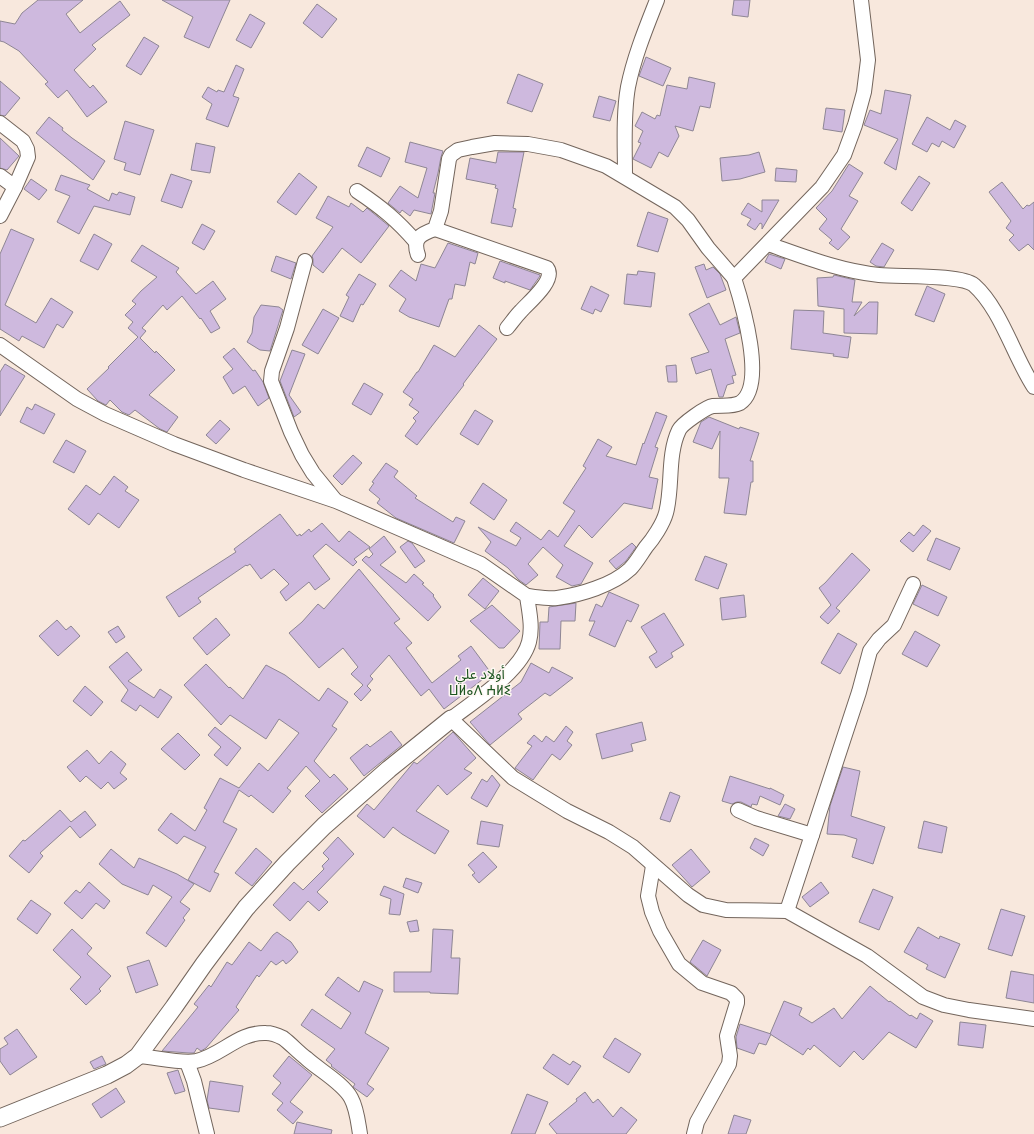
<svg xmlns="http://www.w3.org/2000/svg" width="1034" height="1134" viewBox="0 0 1034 1134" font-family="Raleway,'Noto Sans Arabic','Noto Sans Tifinagh',sans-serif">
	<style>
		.building { fill: #ceb9de; stroke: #8e8694 }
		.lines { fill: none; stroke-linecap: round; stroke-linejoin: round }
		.minor-casing { stroke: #73655c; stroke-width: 16 }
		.tertiary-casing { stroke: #73655c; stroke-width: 19 }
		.minor { stroke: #fff; stroke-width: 14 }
		.tertiary { stroke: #fff; stroke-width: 17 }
		.labels { text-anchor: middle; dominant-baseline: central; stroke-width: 3; stroke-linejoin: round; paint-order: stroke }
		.quarter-label { font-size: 14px; fill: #1d5420; stroke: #fef7f3 }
	</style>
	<rect width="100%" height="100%" fill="#f8e8dd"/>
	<g class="building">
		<path d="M38 0H83L66 14 80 33 120 1 130 15 92 45 96 49 74 70 90 88 93 85 107 102 87 117 67 90 58 98 45 84 48 82 19 51 4 42 0 41V21L15 24 22 13Z"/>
		<path d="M162 0H230L209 48 184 37 193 17Z"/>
		<path d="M734 0H750L748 17 732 15Z"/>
		<path d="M317 4 337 19 322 38 303 23Z"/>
		<path d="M250 14 265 23 251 48 236 40Z"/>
		<path d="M144 37 159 46 141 75 126 66Z"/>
		<path d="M646 57 671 68 663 86 639 76Z"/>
		<path d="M236 65 244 69 233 96 239 98 228 127 206 119 212 104 202 97 208 87 217 92 218 90 224 92Z"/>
		<path d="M518 74 543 84 532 112 507 103Z"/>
		<path d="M689 77 715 83 710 108 700 106 693 131 675 126 679 136 668 157 659 152 651 168 633 159 641 143 638 142 643 131 635 126 642 112 655 119 657 115 660 116 667 85 687 89Z"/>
		<path d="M0 81 20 98 5 116 0 115Z"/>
		<path d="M885 90 911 95 896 170 884 163 898 139 864 125 870 110 881 114Z"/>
		<path d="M599 96 616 101 610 121 593 117Z"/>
		<path d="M826 108 845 110 842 132 823 129Z"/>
		<path d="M49 117 63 128 62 130 72 138 105 161 93 180 36 133Z"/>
		<path d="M927 117 950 130 955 120 966 126 954 148 942 141 939 147 932 143 927 152 912 144Z"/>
		<path d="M125 121 154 130 140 175 124 170 126 163 114 159Z"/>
		<path d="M0 138 19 156 7 170 0 168Z"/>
		<path d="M410 142 443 151 441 157 438 173 433 193H435L431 214 414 210 410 216 402 210 400 213 388 203 400 186 418 198 427 168 405 162Z"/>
		<path d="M196 143 215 147 210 173 191 170Z"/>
		<path d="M367 147 390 158 381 177 358 166Z"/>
		<path d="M498 152H524L513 208 516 209 512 227 491 223 498 189 495 188 496 185 466 179 470 158 496 163Z"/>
		<path d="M759 152 765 172 740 179 722 181 720 158 749 155Z"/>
		<path d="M849 164 863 173 849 196 858 201 841 229 850 237 838 250 829 243 832 240 819 229 827 219 816 208 832 191Z"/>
		<path d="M776 168 797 170 796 182 775 181Z"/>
		<path d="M299 173 317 187 296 215 277 202Z"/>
		<path d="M171 174 192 181 182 208 161 201Z"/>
		<path d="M61 175 90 185 87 189 109 201 112 193 117 195 119 192 135 197 130 215 94 206 79 234 57 222 70 196 55 190Z"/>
		<path d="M919 176 930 183 912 211 901 203Z"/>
		<path d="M31 179 47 190 39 200 24 189Z"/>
		<path d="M1002 182 1023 209 1027 205 1029 206 1034 202V250L1028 244 1019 251 1009 240 1014 235 1006 228 1011 221 989 192Z"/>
		<path d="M328 196 349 207 351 203 363 212 367 208 389 226 361 263 342 248 323 273 313 265V259L312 256 333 227 316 218Z"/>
		<path d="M762 200H779L762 229V224L760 223 755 230 747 225 751 219 741 214 748 203 762 212Z"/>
		<path d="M648 212 668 219 658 252 637 246Z"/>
		<path d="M202 224 215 231 204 250 192 243Z"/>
		<path d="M11 229 34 239 5 305 36 323 51 298 73 312 63 328 57 324 44 348 22 336 19 341 0 329V254Z"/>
		<path d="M94 234 112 244 98 270 80 261Z"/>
		<path d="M448 243 478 253 475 264 470 262 465 286 455 284 452 299H449L439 327 409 317 399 311 406 299 389 286 401 270 416 281 421 264 435 268Z"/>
		<path d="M882 243 894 250 884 267 876 266 870 262Z"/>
		<path d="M142 245 179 268 176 272 196 294 213 281 226 299 210 311 220 328 211 333 201 318 200 319 182 296 167 310 163 305 142 328 146 331 140 338 155 353 156 351 175 370 149 395 178 417 167 432 160 429 135 410 129 415 122 412 110 400 106 405 98 401 87 389 109 368 108 367 138 337 128 328 133 322 125 315 136 304 132 301 141 291 157 277 131 261Z"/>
		<path d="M769 254 785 259 781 269 765 262Z"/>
		<path d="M276 256 296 263 291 279 271 271Z"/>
		<path d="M500 261 540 275V276L530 290 505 281V283L493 278Z"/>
		<path d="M704 264 706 270 713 267 720 274 726 290 707 298 695 267Z"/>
		<path d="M638 271 655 273 651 307 624 304 627 274 637 275Z"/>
		<path d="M359 274 376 284 363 305 361 304 353 322 340 316 349 297 346 295Z"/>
		<path d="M834 275 855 280 852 302H862L854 316 869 302H878L877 334 844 333V309L818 306 817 278 833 277Z"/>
		<path d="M591 286 609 295 601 312 595 309 593 314 581 309Z"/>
		<path d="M927 286 945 294 934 322 915 315Z"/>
		<path d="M709 303 720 325 736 317 740 333 725 339 736 375 732 376 734 383 727 385 723 397H719L711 369 696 374 691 358 709 352 689 314Z"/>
		<path d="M261 305 279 307 283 310 270 351 260 350 247 342 252 333 254 317Z"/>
		<path d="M323 309 339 318 318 354 302 345Z"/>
		<path d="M794 310 824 311 823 333 851 337 848 358 833 356 834 354 791 349Z"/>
		<path d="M479 325 497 339 463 384 464 385 417 445 405 436 416 421 413 418 419 412 409 405 413 399 403 392 417 372H418L434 345 455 357Z"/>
		<path d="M234 348 253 371 255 370 263 382 269 398 258 406 245 386 233 394 223 377 233 369 223 357Z"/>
		<path d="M292 350 305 354 289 395 301 412 294 417 280 381Z"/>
		<path d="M5 364 25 376 0 416V372Z"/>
		<path d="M676 365 677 382H668L666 366Z"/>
		<path d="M364 383 383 394 371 415 352 404Z"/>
		<path d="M35 404 55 414 44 434 20 422 27 407 32 410Z"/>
		<path d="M475 410 493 421 478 445 460 434Z"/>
		<path d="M656 412 667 416 655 447 658 448 649 477 658 479 652 509 624 503 592 538 579 525 564 546 593 563 581 584 572 586 556 577 563 565 543 547 528 564 538 575 526 585 519 580 508 568 485 551 491 542 478 527 516 546 521 538 510 531 516 522 541 540 549 530 558 537 575 511 563 503 586 468 583 466 598 439 612 447 606 456 636 465 643 443 644 444Z"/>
		<path d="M709 417 739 429 740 427 759 433 750 461H753V482H751L746 515 724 513 729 478H719L720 431 712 449 693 442 701 422Z"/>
		<path d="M220 420 230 429 216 444 206 435Z"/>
		<path d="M66 440 86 451 74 473 53 462Z"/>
		<path d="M353 455 362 463 342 485 333 476Z"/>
		<path d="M386 463 398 471 394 477 417 496 415 498 453 522 456 517 465 521 454 543 396 518 377 503 380 499 369 490 374 483 372 482Z"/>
		<path d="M114 476 128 487 125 491 139 500 119 528 98 513 89 525 68 509 86 485 100 495Z"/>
		<path d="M483 483 507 500 494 520 470 503Z"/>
		<path d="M280 514 297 536 300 534 301 536 309 529 311 532 322 523 339 542 349 531 370 547 354 559 357 562 353 566 326 544 313 556 330 579 315 590 309 582 286 601 280 592 289 584 274 569 261 579 250 564 247 566 246 565 198 598 201 602 179 617 166 597 236 552 234 549Z"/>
		<path d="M923 525 931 531 913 552 900 541 909 532 914 536Z"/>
		<path d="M384 536 396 552 380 565 406 583 414 574 424 583 422 584 434 595 433 596 441 607 428 621 362 560 366 556 369 558 373 554 369 549Z"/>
		<path d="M936 538 960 548 950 570 927 560Z"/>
		<path d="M408 541 412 543 425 561 415 568 400 547Z"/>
		<path d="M632 543 636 547 626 561 616 569 609 561Z"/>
		<path d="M852 553 870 570 836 608 840 611 828 624 820 617 831 605 819 588 825 583Z"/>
		<path d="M705 556 727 564 718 589 695 580Z"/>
		<path d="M359 569 400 619 394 623 412 643 406 648 432 683 461 660 458 656 471 646 491 673 444 709 429 689 421 696 389 655 370 676 373 679 367 686 371 690 361 701 354 694 363 685 351 674 358 667 343 648 319 668 289 633 302 622 318 604 324 609Z"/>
		<path d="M483 578 499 591 485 609 468 595Z"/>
		<path d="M922 585 947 597 938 616 913 604Z"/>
		<path d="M609 592 639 605 631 622 627 620 615 647 589 635 595 621H589L596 604 602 607Z"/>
		<path d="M744 595 746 617 722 620 720 598Z"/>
		<path d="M576 603 575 621H561L560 649H539L540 622H548L549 607Z"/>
		<path d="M492 605 520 631 504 648H499L470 621Z"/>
		<path d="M664 613 684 645 671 653 673 657 656 668 649 657 657 652 641 627Z"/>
		<path d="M216 618 230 635 207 655 193 638Z"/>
		<path d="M57 620 66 630 71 626 80 636 58 656 39 636Z"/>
		<path d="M118 626 125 637 116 643 108 632Z"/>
		<path d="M915 631 940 645 927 667 902 654Z"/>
		<path d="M838 633 857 644 840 674 821 663Z"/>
		<path d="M127 652 142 670 128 681 154 698 160 689 172 697 158 718 140 705 136 711 121 701 128 690 109 667Z"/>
		<path d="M531 663 549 673 552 667 573 678 550 696 545 693 518 714 522 719 490 745 470 722 521 682Z"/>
		<path d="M206 664 229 688 230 687 243 699 266 665 285 675 319 701 328 688 348 702 332 726 337 729 314 761 330 778 334 774 348 789 322 813 305 796 320 781 306 766 287 788 291 791 273 813 251 795 249 797 239 790 223 822 237 829 214 872 219 874 210 892 188 880 206 847 184 836 177 844 158 830 171 813 195 831 207 810 204 808 220 778 239 788 259 763 268 771 299 733 279 719 266 739 230 715 221 725 184 685Z"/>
		<path d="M85 686 103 702 91 716 73 701Z"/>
		<path d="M642 722 646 740 631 744 633 751 602 759 596 734Z"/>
		<path d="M566 726 573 732 567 741 572 745 560 760 552 754 533 780 515 768 532 746 527 743 534 735 542 742 546 736 554 742Z"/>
		<path d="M215 727 241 748 227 766 214 755 221 747 208 735Z"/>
		<path d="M391 731 402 745 364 776 350 758 367 744 370 747Z"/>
		<path d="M453 732 476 758 464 769 472 773 447 795 438 785 416 811 449 831 435 854 402 834 393 827 384 838 357 816 367 804 374 810 414 762 417 764Z"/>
		<path d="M178 733 200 755 185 770 161 749Z"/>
		<path d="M87 750 99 764 111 751 126 764 120 773 127 779 114 789 108 782 101 789 86 776 80 782 67 767Z"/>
		<path d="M843 767 860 771 851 816 885 827 873 864 852 857 857 839 844 835 827 834 830 806Z"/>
		<path d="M492 775 500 785 487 807 471 798 482 779 487 782Z"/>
		<path d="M730 776 770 789V788L784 795 780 805 760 796 757 805 752 804 751 807 741 802H737L732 804 722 801Z"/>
		<path d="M670 792 680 796 670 822 660 819Z"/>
		<path d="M785 804 795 809 790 819 778 816Z"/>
		<path d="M60 810 71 822 85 811 96 825 80 838 70 826 40 853 43 856 29 873 9 856 23 840 25 841Z"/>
		<path d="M481 821 503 825 499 847 477 844Z"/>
		<path d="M924 821 947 827 942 853 918 848Z"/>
		<path d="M338 837 354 854 317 892 328 902 319 911 308 901 290 921 273 905 294 882 303 890 324 869 322 866 329 859 323 853Z"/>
		<path d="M755 838 769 845 763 856 750 848Z"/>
		<path d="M256 848 272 862 252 886 235 873Z"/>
		<path d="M111 849 134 868 139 858 177 874 194 884 180 902 190 909 183 918 185 920 166 947 146 933 172 897 153 885 148 895 122 884 99 864Z"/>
		<path d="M691 849 710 872 692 887 672 865Z"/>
		<path d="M483 852 497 867 479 883 472 875 475 873 468 865Z"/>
		<path d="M406 878 422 883 418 893 403 887Z"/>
		<path d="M89 882 110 901 104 909 96 903 82 919 64 903 76 890 80 893Z"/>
		<path d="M821 882 829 893 810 907 802 897Z"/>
		<path d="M384 886 404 894 400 915 389 914 391 899 380 895Z"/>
		<path d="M873 889 893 897 879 930 859 922Z"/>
		<path d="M31 900 51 914 37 934 17 919Z"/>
		<path d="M1001 909 1025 916 1012 956 988 949Z"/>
		<path d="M417 920 419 931 410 932 407 922Z"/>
		<path d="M918 927 939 939 940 936 960 944 945 978 926 969 928 965 904 952Z"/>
		<path d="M72 929 92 948 87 954 111 976 99 989 101 991 86 1005 70 989 81 977 53 950Z"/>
		<path d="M433 929 453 930 451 958H460L458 994 430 993V992H394V972H431Z"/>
		<path d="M277 932 291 942 298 952 291 960 286 964 283 960 276 965 271 961 259 977 257 975 236 1007 239 1010 206 1048 201 1051 197 1048 194 1053H189L162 1051 198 1007 194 1004 209 985 211 987 227 962 232 965 249 942 261 951 273 935Z"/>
		<path d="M703 940 721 950 707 976 690 962Z"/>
		<path d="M149 960 158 985 136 993 127 967Z"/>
		<path d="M1011 971 1034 975V1003L1006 998Z"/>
		<path d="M338 977 359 992 364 981 383 990 365 1033 389 1048 367 1084 374 1089 367 1097 353 1087 355 1084 331 1066 332 1065 326 1060 335 1049 301 1025 312 1009 341 1029 351 1013 325 995Z"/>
		<path d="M870 986 889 1002 890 1001 910 1016 911 1015 917 1019 920 1013 933 1021 916 1048 889 1032 863 1060 854 1051 840 1067 814 1045 810 1050 808 1048 803 1055 770 1034 784 1001 802 1008 799 1015 812 1023 834 1008 842 1019Z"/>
		<path d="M960 1022 986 1025 983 1048 958 1045Z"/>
		<path d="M740 1024 771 1034 766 1045 759 1043 754 1054 737 1048 736 1037Z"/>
		<path d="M17 1029 37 1057 10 1075 0 1061V1049L8 1044 4 1038Z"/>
		<path d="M615 1038 641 1054 629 1073 603 1057Z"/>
		<path d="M553 1054 570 1065 573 1061 581 1066 568 1085 543 1068Z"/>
		<path d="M102 1056 106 1064 94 1069 90 1062Z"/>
		<path d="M289 1056 312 1075 290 1102 303 1112 293 1124 277 1110 283 1103 272 1094 281 1083 273 1076Z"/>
		<path d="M178 1070 185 1091 175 1094 167 1073Z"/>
		<path d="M210 1081 243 1086 239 1112 209 1108 207 1100Z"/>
		<path d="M116 1088 125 1102 101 1118 92 1104Z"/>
		<path d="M585 1092 593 1103 598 1099 613 1117 621 1107 637 1120 626 1134H557L549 1124 577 1101 576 1099Z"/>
		<path d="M527 1094 548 1102 535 1134H511Z"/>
		<path d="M734 1115 751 1120 746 1134H728Z"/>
		<path d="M297 1122 332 1130 331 1134H294Z"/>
	</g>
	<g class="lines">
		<g class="minor-casing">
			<g id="minor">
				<path d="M0 123 23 141 27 149 28 157 15 187 0 216"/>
				<path d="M0 176 15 187"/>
				<path d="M625 176C625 148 623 115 628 87 634 57 646 28 657 0"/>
				<path d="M357 191C381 207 397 220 416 242"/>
				<path d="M435 229 547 268C556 280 529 302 521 311 516 316 512 322 507 328"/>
				<path d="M768 244C805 257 840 271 879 275 899 277 961 274 974 285 1001 309 1014 357 1034 387"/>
				<path d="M418 255C412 238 421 234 435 229L441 211 449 159 451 155 458 150 472 147 495 143 528 144 561 150 606 166 675 207 688 220 708 248 734 278"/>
				<path d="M305 261 287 328 272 371 271 381 291 432 302 455 313 473 335 500"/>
				<path d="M0 345 77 399 105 414 174 444 244 470 336 501 481 564 527 596C529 611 533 627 529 642 521 672 474 701 451 719L513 778 567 811 609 832 633 847 688 895 703 905 726 910 787 911 867 956 923 997 944 1005 969 1010 1034 1019"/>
				<path d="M527 596C537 597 548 599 557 598 580 595 613 585 630 569 636 563 641 554 646 547 653 539 663 524 666 513 673 487 667 455 679 430 682 424 706 407 713 406 722 405 732 407 740 403 767 386 742 303 734 278L822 187 844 155 855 125 864 92 868 60 861 0"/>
				<path d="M738 810 756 818 812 835"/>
				<path d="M653 866 648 896 652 912 660 931 679 964 702 983 731 993 737 999V1003L727 1036 730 1056 729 1064 697 1122 694 1134"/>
				<path d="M787 911 859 692 870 651 879 639 894 625 913 584"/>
				<path d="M138 1056C155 1057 181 1064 196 1061 221 1056 238 1032 266 1033 272 1033 277 1035 283 1038 291 1044 298 1052 306 1058 319 1070 343 1083 351 1098 357 1109 358 1122 360 1134"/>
				<path d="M187 1062 194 1081 207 1134"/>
			</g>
		</g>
		<g class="tertiary-casing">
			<path id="tertiary" d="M0 1118 107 1075 126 1065 138 1056 174 1007 204 964 246 908 287 863 324 826 389 769 451 719"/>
		</g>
		<use href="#minor" class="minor"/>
		<use href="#tertiary" class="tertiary"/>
	</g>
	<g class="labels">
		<g class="quarter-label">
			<text x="480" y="674">أولاد علي<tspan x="480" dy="16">ⵡⵍⴰⴷ ⵄⵍⵉ</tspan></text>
		</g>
	</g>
</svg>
